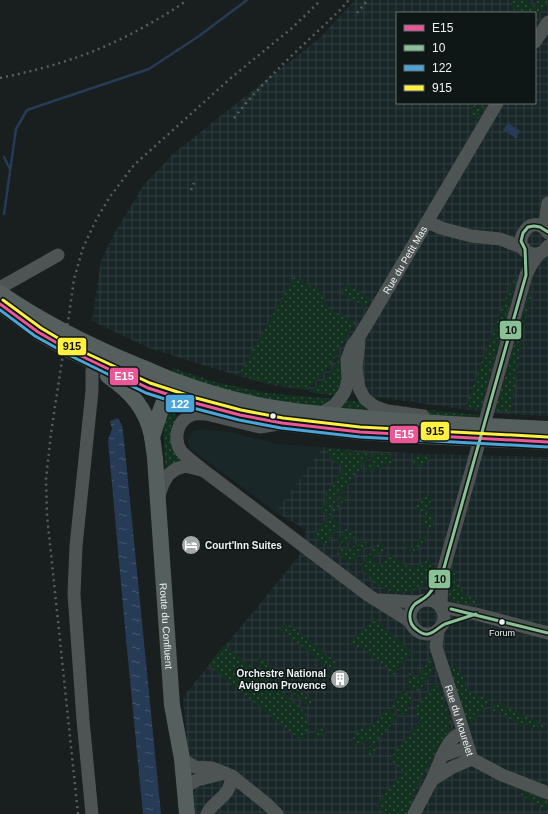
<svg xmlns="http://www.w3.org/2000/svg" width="548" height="814" viewBox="0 0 548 814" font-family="Helvetica,sans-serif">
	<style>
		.built { fill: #192728 }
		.industrial { fill: url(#industrial-grid); fill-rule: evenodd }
		.green { fill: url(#green-dots) }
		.water { fill: url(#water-ripples) }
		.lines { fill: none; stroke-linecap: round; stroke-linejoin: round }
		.stream { stroke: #263c56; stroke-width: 2.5 }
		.minor { stroke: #4e5453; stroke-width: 13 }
		.major { stroke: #555f5d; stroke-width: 16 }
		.rail { stroke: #595e5e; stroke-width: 2.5; stroke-dasharray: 2 4; stroke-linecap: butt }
		.bus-1-casing { stroke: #0f1616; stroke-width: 6 }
		.bus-2-casing { stroke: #0f1616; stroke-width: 6 }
		.bus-3-casing { stroke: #0f1616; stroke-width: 6 }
		.bus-4-casing { stroke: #0f1616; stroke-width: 6 }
		.bus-1 { stroke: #e95797; stroke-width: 3 }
		.bus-2 { stroke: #89c194; stroke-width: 3 }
		.bus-3 { stroke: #4ca5d7; stroke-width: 3 }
		.bus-4 { stroke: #fff042; stroke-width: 3 }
		.bus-dot { fill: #edf2f2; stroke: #0f1616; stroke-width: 1.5 }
		.labels { text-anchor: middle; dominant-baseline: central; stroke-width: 3; stroke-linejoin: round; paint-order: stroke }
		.bus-label { font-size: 9px; fill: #edf2f2; stroke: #0f1616 }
		.street-label { font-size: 10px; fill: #edf2f2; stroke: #0f1616 }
		.poi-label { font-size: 10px; font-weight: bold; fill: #edf2f2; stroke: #0f1616; text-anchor: start }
		.line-badge { stroke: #0f1616; stroke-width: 1.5 }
		.badge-label { font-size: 11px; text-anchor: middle; font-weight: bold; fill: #fff }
		.pale-badge-label { font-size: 11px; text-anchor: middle; font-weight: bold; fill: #111 }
	</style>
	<defs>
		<pattern id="industrial-grid" width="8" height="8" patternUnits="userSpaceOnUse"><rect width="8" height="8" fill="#192728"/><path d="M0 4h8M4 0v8" fill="none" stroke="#303c3d"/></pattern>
		<pattern id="green-dots" width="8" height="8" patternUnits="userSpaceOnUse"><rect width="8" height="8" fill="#13311f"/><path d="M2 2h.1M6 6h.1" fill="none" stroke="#364f40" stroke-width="1.8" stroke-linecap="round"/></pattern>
		<pattern id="water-ripples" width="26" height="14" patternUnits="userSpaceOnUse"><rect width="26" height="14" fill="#263c56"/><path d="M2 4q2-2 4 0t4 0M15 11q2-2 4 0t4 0" fill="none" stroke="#46596f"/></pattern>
	</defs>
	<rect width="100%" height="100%" fill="#191e1e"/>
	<path class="built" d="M203 429 229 432 278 444 323 447 276 512 189 448 188 440 190 434 195 430Z"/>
	<g class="industrial">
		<path d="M355 0H548V416L503 414 476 411 377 397 274 386 206 366 149 348 92 321 101 260 114 234 143 186 172 155 242 99 320 38ZM397 13H535V103H397Z"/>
		<path d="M323 447 371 451 431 454 548 457V814H193L183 697 299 556 306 530 276 512Z"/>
	</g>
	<g class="green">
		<path d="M514 0H525L535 6 538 0H548L535 21V13H517L512 8V3Z"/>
		<path d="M476 103 480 108 483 103H486L477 120H475L471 116 470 112Z"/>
		<path d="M516 276 481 409 466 408 487 347 514 277Z"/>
		<path d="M294 277 322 292 327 307 331 310 355 322 334 358 322 376 306 390 247 378 240 373Z"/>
		<path d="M344 283 370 299 363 310H361L363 305 342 294Z"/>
		<path d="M529 293H532L524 325 511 411H495Z"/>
		<path d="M347 345 343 386 337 396 308 392C314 388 320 384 326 378 334 369 340 356 347 345Z"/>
		<path d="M173 368 215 382 267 393 336 399 335 402 316 408 232 393 171 374Z"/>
		<path d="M345 400 360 402 368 412 335 410Z"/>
		<path d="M378 402 429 410 479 415 478 419 436 415 388 408Z"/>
		<path d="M170 407 179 419 175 425 189 461 169 470 165 469 163 423Z"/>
		<path d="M327 448 371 454 326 514 321 511 327 501 324 497 343 469 341 467V465C331 462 330 458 327 448Z"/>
		<path d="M375 453 394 454 390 465H384L382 468 369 470 365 469Z"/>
		<path d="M415 455H431L423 466 413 465Z"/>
		<path d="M344 494 347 496 330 518 341 525 325 544 313 536Z"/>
		<path d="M425 494 431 498 428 513 435 515 432 529 421 523 427 515 416 507Z"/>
		<path d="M346 529 356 535 352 541 338 543 337 541Z"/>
		<path d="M425 533 426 535V538L416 551 412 552 400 543 401 542 413 549Z"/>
		<path d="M362 540 368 543 351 564 337 554 339 549C350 549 355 547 362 540Z"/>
		<path d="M378 543H384L383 553 373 554 374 564 384 563 390 555 407 566 417 567 428 560 433 565C432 571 431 577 427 582 416 595 390 594 377 585 371 580 365 573 360 567Z"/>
		<path d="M453 568 456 569 454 578 465 595 476 600 482 604C477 604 472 603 466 604 463 604 460 606 457 605 444 601 450 577 453 568Z"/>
		<path d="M375 619 412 652 393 676 389 673V669L371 656 367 649 354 646 349 642Z"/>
		<path d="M284 624 291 626 337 663 332 670 283 631 279 633 280 629Z"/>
		<path d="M224 645 297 704 306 714 309 727 302 741 208 665Z"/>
		<path d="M432 656C435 675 430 677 418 691 406 690 405 684 409 673L416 678 428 663Z"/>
		<path d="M260 658 312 701 310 705 306 704 260 667 258 661Z"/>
		<path d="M455 667 465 680 469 693 490 700 469 726 457 695 449 669Z"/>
		<path d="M435 683 440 688 451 723 450 729 443 740 416 789 407 814H387L376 806 403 771 390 759 420 720 415 713 418 704Z"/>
		<path d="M403 690 413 698 408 706 406 717 391 705Z"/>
		<path d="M496 702 545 726 540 730 535 726 533 728 526 722 522 727 498 710 496 712 491 709Z"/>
		<path d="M387 708 398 717 373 745 367 740 362 744 358 745 352 740 363 726 367 729 373 723H375Z"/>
		<path d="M322 727 328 729 319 739 315 736 316 731 318 728Z"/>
		<path d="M371 745 378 751C374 756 370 757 366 752Z"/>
		<path d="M522 791 548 801V810L521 795Z"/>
	</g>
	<g class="water">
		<path d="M508 123 520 131 516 138 503 130Z"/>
		<path d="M118 418 122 425 124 440 161 814H143L126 639 108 440 112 429 110 421Z"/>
	</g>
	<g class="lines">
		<g class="stream">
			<path d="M4 157 10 169"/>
			<path d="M4 214 16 129 27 110 149 69 199 36 247 0"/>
		</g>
		<g class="minor">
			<path d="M535 42 548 22"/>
			<path d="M428 222 441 228 471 236 500 239 524 248"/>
			<path d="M544 228 548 203"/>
			<path d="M548 233C530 206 505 253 535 254 541 254 545 251 548 246"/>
			<path d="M0 289 3 286 58 255"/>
			<path d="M359 342 356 368 359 388 365 399 374 406 387 411 423 416"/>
			<path d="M92 371V391L76 546 74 594 83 720 92 814"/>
			<path id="s1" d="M320 414 335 405 344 393 346 388 348 379 347 360 352 346 360 335 371 317 497 103"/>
			<path d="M278 424 260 427 206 414C201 414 196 413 191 415 177 421 173 439 181 451 187 458 196 464 203 470L368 595 411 622"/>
			<path d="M158 498 163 484 168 475 176 469 185 466 201 470"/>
			<circle cx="427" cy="617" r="17"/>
			<path d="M380 600 418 602"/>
			<path d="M441 605 442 575 526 275 531 265 539 254"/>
			<path d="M442 607 476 614 548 633"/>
			<path id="s2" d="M438 630 436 647 456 708 472 759 502 775 548 793"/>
			<path d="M442 756C448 744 451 737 463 732"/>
			<path d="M182 759 195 767 212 768 232 776 267 804 277 814"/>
			<path d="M432 780 453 767 472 759"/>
			<path d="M184 787 197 780 225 773"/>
			<path d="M207 814C210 806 219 801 225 794 229 790 231 782 232 776"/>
			<path d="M414 814 432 780 442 756C451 752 459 749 469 749"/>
		</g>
		<g class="major">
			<path d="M0 293C42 322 88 345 136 365 149 370 162 376 175 381 207 393 240 402 274 408 317 415 360 418 403 421 451 424 500 427 548 429"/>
			<path d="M0 304 38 332 71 351 148 388 195 403 240 415 282 423 360 432 424 436 548 442"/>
			<path id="s3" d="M108 376C131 392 146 408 152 436 153 443 154 451 155 458L172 705 182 759 187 814"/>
			<path d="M152 437 161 409 167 394V388L164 384"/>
		</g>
		<g class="rail">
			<path d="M357 13 368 0"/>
			<path d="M0 78C54 67 101 52 149 24 162 17 175 9 187 0"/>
			<path d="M234 118C265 78 304 45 340 10L349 0"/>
			<path d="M191 190 194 183"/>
			<path d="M78 814 47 515 46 479 51 433 70 308 74 279 83 248 95 222 109 198 134 165 232 77 292 28 321 0"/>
		</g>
		<g class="bus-1-casing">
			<path id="bus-1" d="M0 304 38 332 71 351 148 388 195 403 240 415 282 423 360 432 548 442"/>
		</g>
		<g class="bus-2-casing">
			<g id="bus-2">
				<path d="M451 609 548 633"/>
				<path d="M476 614 445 624C435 629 429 641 416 629 408 623 408 611 415 604 419 601 424 599 428 595 433 589 438 582 442 575L526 275 525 249 521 241 523 233 528 227 534 226 540 227 548 232"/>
			</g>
		</g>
		<g class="bus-3-casing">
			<path id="bus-3" d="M0 310 35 336 69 355 146 393 193 408 239 420 281 428 360 437 548 447"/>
		</g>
		<g class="bus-4-casing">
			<path id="bus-4" d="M3 300 41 328 73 347 150 383 196 398 241 410 283 418 360 427 548 437"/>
		</g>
		<use href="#bus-1" class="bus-1"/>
		<use href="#bus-2" class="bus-2"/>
		<use href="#bus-3" class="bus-3"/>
		<use href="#bus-4" class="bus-4"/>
	</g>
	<defs>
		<g id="hotel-disc" transform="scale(1)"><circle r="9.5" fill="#a3a8a8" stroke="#0f1616"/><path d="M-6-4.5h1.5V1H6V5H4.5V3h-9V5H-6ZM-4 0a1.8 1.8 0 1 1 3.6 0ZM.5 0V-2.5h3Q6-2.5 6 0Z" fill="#fff"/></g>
		<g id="building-disc" transform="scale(1)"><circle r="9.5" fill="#a3a8a8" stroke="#0f1616"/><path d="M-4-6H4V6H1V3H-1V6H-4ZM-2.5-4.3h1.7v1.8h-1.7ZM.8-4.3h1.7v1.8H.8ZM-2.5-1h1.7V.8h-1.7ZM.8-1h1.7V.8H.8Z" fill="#fff"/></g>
	</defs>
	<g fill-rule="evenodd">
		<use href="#hotel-disc" x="191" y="545"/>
		<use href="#building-disc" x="340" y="679"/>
	</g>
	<g class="bus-dot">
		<circle cx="273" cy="416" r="3.5"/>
		<circle cx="502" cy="622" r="3.5"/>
	</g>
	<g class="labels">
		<g class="bus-label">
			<text x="502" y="633">Forum</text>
		</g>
		<g class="street-label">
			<text stroke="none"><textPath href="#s1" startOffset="182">Rue du Petit Mas</textPath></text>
			<text stroke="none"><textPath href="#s3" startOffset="267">Route du Confluent</textPath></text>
			<text stroke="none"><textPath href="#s2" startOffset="94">Rue du Mourelet</textPath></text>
		</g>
		<g class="poi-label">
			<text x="205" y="545">Court'Inn Suites</text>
			<text x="326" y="673" text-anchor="end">Orchestre National<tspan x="326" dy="12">Avignon Provence</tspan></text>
		</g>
	</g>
	<g class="line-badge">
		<rect x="499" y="320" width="23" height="20" rx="4" fill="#89c194"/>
		<rect x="57" y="337" width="30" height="19" rx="4" fill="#fff042"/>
		<rect x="109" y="367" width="30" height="19" rx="4" fill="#e95797"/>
		<rect x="165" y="394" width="30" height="19" rx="4" fill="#4ca5d7"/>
		<rect x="420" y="421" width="30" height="20" rx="4" fill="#fff042"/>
		<rect x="389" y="425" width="30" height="19" rx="4" fill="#e95797"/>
		<rect x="428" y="569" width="23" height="20" rx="4" fill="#89c194"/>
	</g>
	<g class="badge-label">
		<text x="124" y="380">E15</text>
		<text x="180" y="408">122</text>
		<text x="404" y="438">E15</text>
	</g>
	<g class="pale-badge-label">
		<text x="511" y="334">10</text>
		<text x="72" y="350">915</text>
		<text x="435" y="435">915</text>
		<text x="440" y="583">10</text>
	</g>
	<rect x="396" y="12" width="140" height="92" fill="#0f1616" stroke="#686e6e"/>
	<rect x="404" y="25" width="20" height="6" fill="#e95797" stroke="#686e6e"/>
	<text x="432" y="32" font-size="12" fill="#edf2f2">E15</text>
	<rect x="404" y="45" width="20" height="6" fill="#89c194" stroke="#686e6e"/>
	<text x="432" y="52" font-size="12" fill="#edf2f2">10</text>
	<rect x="404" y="65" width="20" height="6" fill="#4ca5d7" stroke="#686e6e"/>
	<text x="432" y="72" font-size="12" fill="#edf2f2">122</text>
	<rect x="404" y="85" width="20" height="6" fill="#fff042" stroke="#686e6e"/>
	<text x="432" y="92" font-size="12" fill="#edf2f2">915</text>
</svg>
